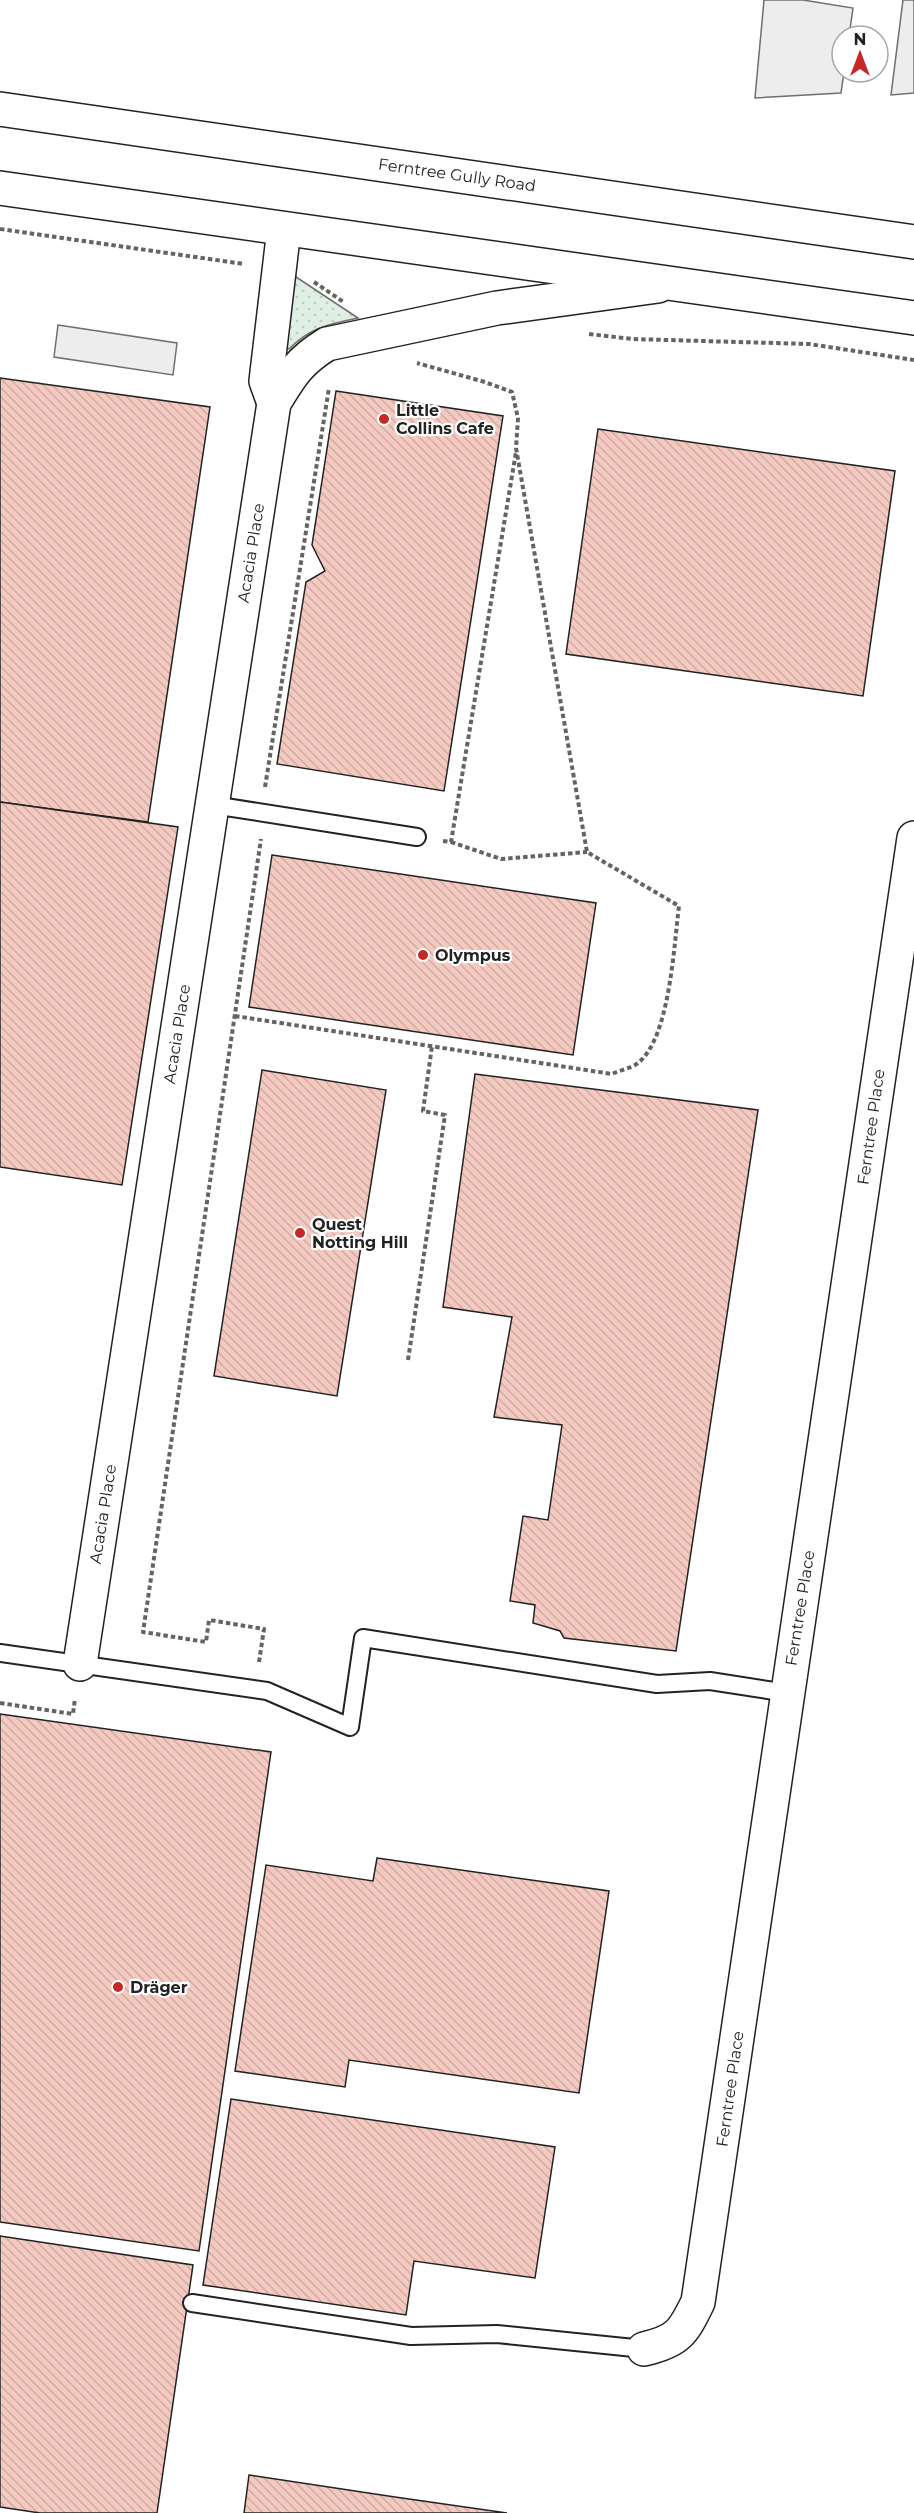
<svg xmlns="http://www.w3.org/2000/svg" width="914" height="2513" viewBox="0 0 914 2513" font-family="Montserrat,sans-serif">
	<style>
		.grass { fill: url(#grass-dots); stroke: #6f6f6f; stroke-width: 1.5 }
		.parking { fill: #ededed; stroke: #6f6f6f; stroke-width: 1.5 }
		.building { fill: url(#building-back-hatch); stroke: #222; stroke-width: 1.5 }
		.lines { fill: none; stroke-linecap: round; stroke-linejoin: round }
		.lane-casing { stroke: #222; stroke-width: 20 }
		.street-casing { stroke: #222; stroke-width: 36 }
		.primary-casing { stroke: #222; stroke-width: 36 }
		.path { stroke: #646464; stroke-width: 4; stroke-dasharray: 4.5 3; stroke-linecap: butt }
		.lane { stroke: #fff; stroke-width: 16 }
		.street { stroke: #fff; stroke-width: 33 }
		.primary { stroke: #fff; stroke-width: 33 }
		.poi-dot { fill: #c62828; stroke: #fff; stroke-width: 2 }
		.labels { text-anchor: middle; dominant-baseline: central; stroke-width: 4.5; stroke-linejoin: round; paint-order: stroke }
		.street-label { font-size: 16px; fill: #222; stroke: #fff }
		.poi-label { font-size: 16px; font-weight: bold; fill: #222; stroke: #fff; text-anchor: start }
	</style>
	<defs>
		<pattern id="grass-dots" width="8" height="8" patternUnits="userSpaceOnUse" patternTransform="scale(1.5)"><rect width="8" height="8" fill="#e0efe3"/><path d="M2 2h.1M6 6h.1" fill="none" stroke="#c0cdc2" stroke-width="1.8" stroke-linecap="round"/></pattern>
		<pattern id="building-back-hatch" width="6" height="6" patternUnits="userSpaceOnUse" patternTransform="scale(1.5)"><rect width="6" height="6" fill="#f3c9c0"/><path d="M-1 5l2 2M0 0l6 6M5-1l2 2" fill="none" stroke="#d0aca5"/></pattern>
	</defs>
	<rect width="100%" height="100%" fill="#fff"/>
	<path class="grass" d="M293 275 358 318C329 324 311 327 289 349L282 347Z"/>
	<g class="parking">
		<path d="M764 0H803L853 8 849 36H842V72H844L841 93 755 98Z"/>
		<path d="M903 0H914V93L891 95Z"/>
		<path d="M58 325 177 343 173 375 54 357Z"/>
	</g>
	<g class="building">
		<path d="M0 378 210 407 148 822 0 802Z"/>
		<path d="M336 391 503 416 444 791 277 764 306 582 325 571 312 545Z"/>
		<path d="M598 429 895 471 863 696 566 654Z"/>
		<path d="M0 802 178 827 122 1185 0 1167Z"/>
		<path d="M272 855 596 903 573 1055 249 1007Z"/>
		<path d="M262 1070 386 1090 337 1396 214 1376Z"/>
		<path d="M475 1074 758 1110 676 1651 564 1638 560 1631 533 1623 535 1605 510 1601 523 1516 548 1520 562 1425 494 1417 512 1317 443 1307Z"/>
		<path d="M0 1714 271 1752 199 2251 0 2222Z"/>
		<path d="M377 1858 609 1891 579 2093 349 2060 345 2087 235 2071 266 1865 373 1881Z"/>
		<path d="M231 2099 555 2147 535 2278 414 2261 406 2315 203 2285Z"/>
		<path d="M0 2236 193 2265 157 2513H40L0 2507Z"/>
		<path d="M249 2475 395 2497 507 2513H244Z"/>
	</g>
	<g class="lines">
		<g class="lane-casing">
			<g id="lane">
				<path d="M213 805 417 837"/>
				<path d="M0 1653 267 1691 350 1727 363 1638 657 1684 710 1681 787 1693"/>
				<path d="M192 2303 411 2336 497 2334 644 2349"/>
			</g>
		</g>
		<g class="street-casing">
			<g id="street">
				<path d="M274 403 266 381 284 229"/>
				<path d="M80 1664 274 403C291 375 299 361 327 344L497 308 658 286"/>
				<path d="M644 2349C678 2341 683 2333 698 2302L914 838"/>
			</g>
		</g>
		<g class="primary-casing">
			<g id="primary">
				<path d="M0 109 914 242"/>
				<path d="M0 188 914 318"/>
			</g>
		</g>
		<g class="path">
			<path d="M0 229 244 264"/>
			<path d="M314 282 345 303"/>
			<path d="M589 334 632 339 809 344 914 360"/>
			<path d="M265 787 329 388"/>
			<path d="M443 841 451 842 516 452"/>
			<path d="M451 842 501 859 587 852"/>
			<path d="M235 1016 612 1074C620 1070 632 1068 638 1063 670 1038 674 944 679 906L587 852 516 448 518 418 512 392 485 382 417 363"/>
			<path d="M408 1360 445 1115 423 1111 432 1046"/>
			<path d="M259 1662 264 1629 209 1620 206 1642 143 1632 261 839"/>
			<path d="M0 1703 73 1714 75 1698"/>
		</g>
		<use href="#lane" class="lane"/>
		<use href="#street" class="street"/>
		<use href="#primary" class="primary"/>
	</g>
	<g class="poi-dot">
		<circle cx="384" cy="419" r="6"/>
		<circle cx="423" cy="955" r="6"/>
		<circle cx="300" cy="1233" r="6"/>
		<circle cx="118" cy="1987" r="6"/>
	</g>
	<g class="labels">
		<g class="street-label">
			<text transform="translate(457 175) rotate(8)">Ferntree Gully Road</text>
			<text transform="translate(251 553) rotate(-81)">Acacia Place</text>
			<text transform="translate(177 1034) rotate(-81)">Acacia Place</text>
			<text transform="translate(871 1127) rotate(-82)">Ferntree Place</text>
			<text transform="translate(103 1514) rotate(-81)">Acacia Place</text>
			<text transform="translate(800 1608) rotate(-81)">Ferntree Place</text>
			<text transform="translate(730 2089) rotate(-82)">Ferntree Place</text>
		</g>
		<g class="poi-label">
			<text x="396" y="410">Little<tspan x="396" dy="18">Collins Cafe</tspan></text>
			<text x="435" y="955">Olympus</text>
			<text x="312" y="1224">Quest<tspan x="312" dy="18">Notting Hill</tspan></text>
			<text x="130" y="1987">Dräger</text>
		</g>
	</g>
	<g transform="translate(860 54)"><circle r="28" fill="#ffffff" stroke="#a7a7a7" stroke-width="1.5"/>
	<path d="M0-4.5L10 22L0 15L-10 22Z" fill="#c62828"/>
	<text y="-9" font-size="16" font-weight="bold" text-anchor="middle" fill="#222222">N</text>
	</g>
</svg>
